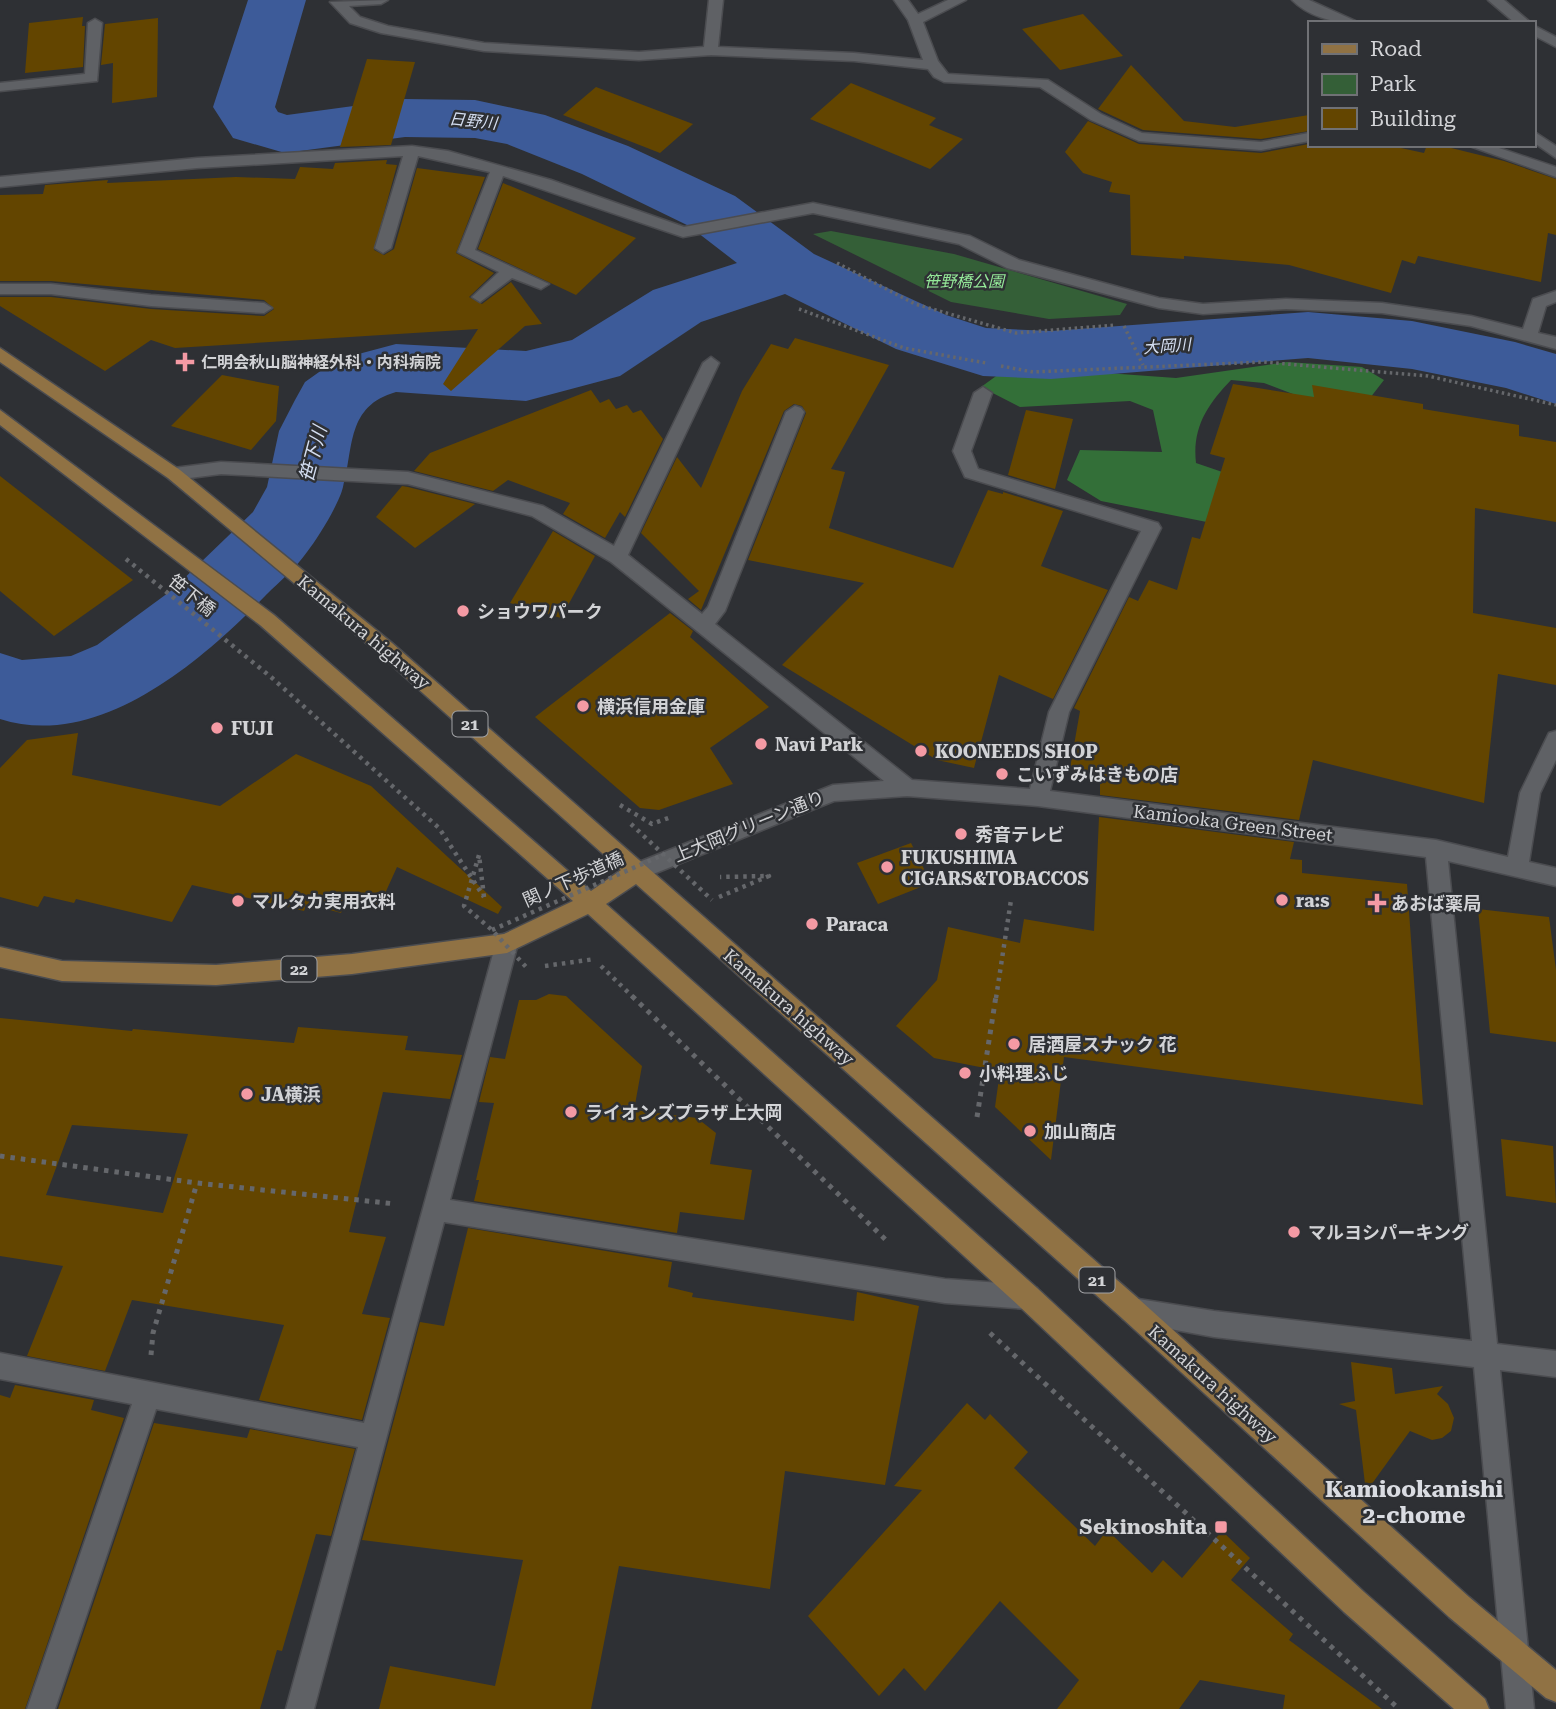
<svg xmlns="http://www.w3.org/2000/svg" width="1556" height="1709" viewBox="0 0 1556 1709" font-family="'Roboto Serif','Noto Sans JP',serif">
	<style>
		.green { fill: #345f37 }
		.forest { fill: #336f38 }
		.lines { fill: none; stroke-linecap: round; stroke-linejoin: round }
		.river { fill: #3d5b99; fill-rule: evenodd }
		.building { fill: #634500; fill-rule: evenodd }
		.minor-casing { stroke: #4b4c50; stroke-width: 3 }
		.major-casing { stroke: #4b4c50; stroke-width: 3 }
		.path-far2 { stroke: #65676b; stroke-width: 3.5; stroke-dasharray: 2.5 3.5; stroke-linecap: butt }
		.path-far1 { stroke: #65676b; stroke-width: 4.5; stroke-dasharray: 3.5 5; stroke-linecap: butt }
		.path { stroke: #65676b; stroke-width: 5; stroke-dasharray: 4.5 6; stroke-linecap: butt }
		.minor { fill: #5f6165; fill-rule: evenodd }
		.major { fill: #907244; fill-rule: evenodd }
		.path-bridge { stroke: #65676b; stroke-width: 4.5; stroke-dasharray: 3.5 5; stroke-linecap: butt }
		.poi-dot { fill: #f49aa4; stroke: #2e3034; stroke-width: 2.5 }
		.labels { text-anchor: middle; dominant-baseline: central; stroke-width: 5; stroke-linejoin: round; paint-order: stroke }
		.far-water-label { font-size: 16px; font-style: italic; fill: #d4def1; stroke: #2e3034 }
		.far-park-label { font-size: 16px; font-style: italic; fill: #95e999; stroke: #2e3034 }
		.far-poi-label { font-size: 16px; font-weight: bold; fill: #d2d3d6; stroke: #2e3034; text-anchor: start }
		.shield { fill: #2e3034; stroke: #a1a2a5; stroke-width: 2 }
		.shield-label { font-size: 16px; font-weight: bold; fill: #d2d3d6 }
		.street-label { font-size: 18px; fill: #d2d3d6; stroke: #2e3034 }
		.poi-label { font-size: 18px; font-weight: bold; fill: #d2d3d6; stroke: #2e3034; text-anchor: start }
		.water-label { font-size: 19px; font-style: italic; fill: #d4def1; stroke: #2e3034 }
		.near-poi-label { font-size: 21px; font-weight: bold; fill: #d2d3d6; stroke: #2e3034; text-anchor: end }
		.near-neighbourhood-label { font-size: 23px; font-weight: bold; fill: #dadce2; stroke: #2e3034 }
	</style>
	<rect width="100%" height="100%" fill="#2e3034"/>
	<path class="green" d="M831 231 954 254 1127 304 1120 315 1049 319 951 302 813 234Z"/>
	<path class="forest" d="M1287 362 1362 367 1384 380 1363 407 1306 399 1264 383 1231 380C1207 405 1192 428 1196 463L1237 477V528L1101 501 1067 480 1080 450 1162 452 1153 410 1130 401 1020 407 981 387 1010 366 1176 378Z"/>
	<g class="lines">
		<path class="river" d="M248 0H306L275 107 278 112 287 115 405 99 475 100 545 115 628 146 735 196 814 254 946 315 986 328 1051 331 1308 312 1412 321 1515 342 1556 354V404L1506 388 1412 369 1308 358 1051 379 983 376 896 349 785 294 701 322 620 376 526 401 396 392C346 406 354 448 343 487 339 504 318 538 307 552 296 568 280 581 266 595 203 660 99 751 0 719V653L22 660 71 656 97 645 172 590 253 512 267 487 279 431 295 400 305 382 336 360 396 344 526 351 572 340 653 290 737 263 689 226 582 174 507 144 475 138 405 137 285 153 233 138 213 107Z"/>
	</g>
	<g class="building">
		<path d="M1083 14 1123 56 1060 70 1022 29Z"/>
		<path d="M83 17 82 26H85L83 67 25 73 29 23Z"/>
		<path d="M158 18 157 97 112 103 113 63 101 65 105 24Z"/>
		<path d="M367 59 415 62 391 145 340 147Z"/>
		<path d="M1131 65 1184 121 1235 127 1309 115V131L1261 139 1143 130 1098 109Z"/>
		<path d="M851 83 936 118 929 125 963 139 930 169 810 119Z"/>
		<path d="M596 87 693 124 660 153 563 115Z"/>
		<path d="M1088 121 1139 144 1261 153 1309 144 1387 145 1424 153 1427 145H1439L1504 161 1556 179V235L1548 233 1541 282 1418 256 1415 264 1402 260 1391 293 1289 265 1184 256V259L1131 255 1130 195 1109 192 1112 182 1083 173 1065 152Z"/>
		<path d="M387 160 386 164 397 165 374 250 384 255 394 249 417 168 485 177 456 253 494 273 469 297 482 304 511 282 542 324 525 326 451 391 443 384 478 329 175 348 151 340 105 371 0 306V297H51L151 309 264 316 274 309 264 300 51 281H0V195L43 194 45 185 108 180 107 183 236 177 295 179 300 167 333 169 335 163Z"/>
		<path d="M503 183 636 238 576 295 478 249Z"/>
		<path d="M795 338 889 365 831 469 845 472 829 528 953 568 988 490 1003 494V492L1063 511 1041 566 1108 590 1053 699 999 675 974 768 937 760 782 665 864 583 748 560 806 413 802 406 794 404 784 411 701 610 688 599 699 591 641 533 677 457 701 488 742 391 771 344 788 349Z"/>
		<path d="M222 375 279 386 276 421 251 450 171 426Z"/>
		<path d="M1233 384 1314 397 1312 385 1423 404V409L1519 425V436L1556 442V522L1475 508 1473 613 1556 628V685L1498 674 1484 803 1313 760 1299 820 1100 795V775L1070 768 1080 711 1074 708 1129 597 1138 601 1149 580 1177 590 1192 537 1200 539 1225 458 1210 454Z"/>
		<path d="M591 390 600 403 609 399 616 409 627 405 633 413 641 410 663 439 625 517 620 512 605 538 563 514 570 503 508 480 493 491 414 471 430 453Z"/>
		<path d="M1026 410 1073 419 1055 489 1008 475Z"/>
		<path d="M0 476 133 580 54 636 0 591Z"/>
		<path d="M402 486 408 487 475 504 415 548 376 517Z"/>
		<path d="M553 531 595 556 561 618 510 603Z"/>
		<path d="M670 613 693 631 690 637 769 707 710 748 733 784 659 810 640 808 535 717Z"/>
		<path d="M78 733 72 775 220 806 296 754 371 786 502 907 498 914 397 867 378 909 345 902 341 913 307 904 304 911 192 885 172 922 76 899 74 903 44 896 38 907 0 897V768L27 740Z"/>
		<path d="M1099 817 1294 842 1290 859 1302 860V873L1407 884 1423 1105 1064 1057 1051 1160 995 1107 1000 1071 934 1058 896 1026 937 980 948 927 1020 943 1024 919 1094 931Z"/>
		<path d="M911 843 931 883 878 904 857 863Z"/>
		<path d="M1478 909 1549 917 1556 970V1042L1490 1033Z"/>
		<path d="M549 994 566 996 642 1066 634 1110 697 1118 716 1133 710 1164 752 1170 744 1220 680 1212 677 1233 474 1201 479 1180H476L494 1103 479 1102 490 1057 505 1059 519 1000H536Z"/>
		<path d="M0 1018 132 1031 133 1029 294 1043 298 1027 408 1036 405 1050 462 1055 450 1099 383 1092 349 1232 386 1237 362 1314 390 1318 362 1420 259 1400 284 1325 132 1300 105 1371 27 1356 63 1266 0 1256ZM72 1125 188 1134 163 1213 46 1195Z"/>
		<path d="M1501 1139 1553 1146 1556 1203 1506 1196Z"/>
		<path d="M468 1228 672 1262 668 1287 693 1293 692 1297 854 1321 857 1292 919 1306 885 1485 785 1471 770 1589 619 1566 591 1709H379L390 1666 495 1686 523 1560 362 1540 420 1322 444 1326Z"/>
		<path d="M1351 1362 1392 1368 1395 1394 1443 1386 1437 1394 1448 1404 1454 1418 1451 1431 1442 1438 1432 1440 1410 1431 1366 1492 1356 1410 1339 1404 1355 1401Z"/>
		<path d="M15 1385 94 1400 91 1410 124 1418 25 1709H0V1395L10 1398Z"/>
		<path d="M967 1403 985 1420 990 1414 1028 1452 1014 1468 1095 1546 1107 1530 1152 1573 1163 1560 1182 1578 1222 1531 1250 1558 1231 1580 1293 1634 1289 1640 1382 1709H1283L1285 1695 1200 1680 1179 1709H1057L1079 1680 1000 1601 925 1691 904 1668 879 1696 808 1616 922 1490 894 1486Z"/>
		<path d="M154 1423 247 1438 250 1429 355 1449 331 1536 316 1534 282 1651 277 1650 260 1709H58Z"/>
	</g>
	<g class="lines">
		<g class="minor-casing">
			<g id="minor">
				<path d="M388 0 381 4 349 6 360 17 388 26 484 43 639 52 704 47 709 0H723L718 47 854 53 923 60 908 20 894 0H908L918 14 948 0H966L923 22 938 61 948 74 1048 80 1101 114 1142 133 1261 142 1309 133V141L1261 150 1139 141 1091 120 1040 87 944 82 934 77 928 69 854 61 711 55 639 60 484 51 381 33 350 23 330 2Z"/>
				<path d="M1292 0H1309L1360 23C1335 23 1310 18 1292 0Z"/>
				<path d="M1488 0H1504L1531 23H1515Z"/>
				<path d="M95 19 102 23 97 81 0 91V83L85 74 88 23Z"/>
				<path d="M1533 25 1556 37V47L1533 35Z"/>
				<path d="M1533 131 1556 146V158L1533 142Z"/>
				<path d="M1467 145H1490L1556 167V177Z"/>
				<path d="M412 146 448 151 551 180 684 227 813 203 970 236 1019 260 1159 298 1203 304 1286 299 1382 303 1471 316 1523 329 1533 299 1556 291V302L1546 306 1538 333 1556 337V349L1471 326 1382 313 1286 309 1203 314 1159 308 1007 268 959 244 813 213 683 237 503 176 475 250 549 284 541 289 512 278 480 302 472 297 499 272 458 252 490 172 418 156 391 248 383 253 375 248 403 156 197 168 0 187V177L197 158Z"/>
				<path d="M0 284H51L151 295 264 303 272 308 264 313 151 306 51 294H0Z"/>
				<path d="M711 357 719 363 628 555 702 614 708 607 786 412 795 406 801 408 804 412 725 611 715 624 912 780 1030 789 1049 712 1141 531 965 477 953 451 974 393 983 387 992 393 971 451 978 469 1158 523 1161 528 1069 712 1050 791 1436 840 1508 857 1520 793 1549 733 1556 731V760L1540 793 1529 862 1556 868V886L1448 861 1497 1344 1556 1351V1377L1500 1370 1534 1709H1506L1474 1367 1214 1337 1132 1322 1123 1319 1120 1310 1123 1301 1132 1298 1214 1311 1472 1341 1426 857 1038 806 907 796 834 801 636 881 629 878 625 872 629 866 833 785 884 781 611 562 532 516 408 484 221 474 174 480 165 474 174 468 221 462 408 472 543 506 614 546 703 363Z"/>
				<path d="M507 933 515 936 518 943 450 1200 945 1279 1028 1285 1037 1288 1040 1297 1037 1306 1028 1309 945 1303 444 1222 314 1709H286L358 1447 156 1409 55 1709H27L132 1404 0 1379V1353L364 1423 496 943 499 936Z"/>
			</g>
		</g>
		<g class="major-casing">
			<path id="major" d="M0 348 180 470 392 643 1141 1301 1469 1597 1556 1670V1702L1546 1698 1449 1617 1123 1319 636 884 606 904 1037 1288 1364 1592 1485 1699 1489 1709H1454L1344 1612 1019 1306 588 914 507 953 352 974 216 985 62 981 0 967V947L62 961 216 965 352 954 504 934 573 901 260 625 0 425V410L274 615 591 891 621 870 378 653 168 478 0 362Z"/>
		</g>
		<g class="path-far2">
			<path d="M837 263 915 304 1016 333 1116 325"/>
			<path d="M799 309 904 348 986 363"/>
			<path d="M1124 326 1143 365"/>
			<path d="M1001 366 1033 372 1263 362 1428 376 1556 405"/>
		</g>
		<g class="path-far1">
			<path d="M126 559 271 677 439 828 484 897"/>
			<path d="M620 805 652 824 671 817"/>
			<path d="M719 897 769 876 720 877"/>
			<path d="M545 966 595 959"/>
			<path d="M601 966 634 998"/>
			<path d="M996 998 1011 900"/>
		</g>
		<g class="path">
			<path d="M632 996 887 1241"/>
			<path d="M977 1117 996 996"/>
			<path d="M0 1156 197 1183 396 1204"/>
			<path d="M990 1333 1399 1709"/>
			<path d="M151 1355 153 1333 197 1183"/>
		</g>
		<use href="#minor" class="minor"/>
		<use href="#major" class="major"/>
		<g class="path-bridge">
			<path d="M631 824 712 900"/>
			<path d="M484 897 479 855 464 906 492 930 528 969"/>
			<path d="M492 930 665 854"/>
		</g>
	</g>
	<g class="poi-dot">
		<path d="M181.5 351.5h7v7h7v7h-7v7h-7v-7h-7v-7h7z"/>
		<circle cx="463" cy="611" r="7"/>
		<circle cx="583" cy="706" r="7"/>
		<circle cx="217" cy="728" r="7"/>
		<circle cx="761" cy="744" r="7"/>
		<circle cx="921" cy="751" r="7"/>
		<circle cx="1002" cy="774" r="7"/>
		<circle cx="961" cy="834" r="7"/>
		<circle cx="887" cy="867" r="7"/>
		<circle cx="1282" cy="900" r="7"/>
		<circle cx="238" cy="901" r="7"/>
		<path d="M1373.5 892.5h7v7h7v7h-7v7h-7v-7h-7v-7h7z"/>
		<circle cx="812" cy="924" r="7"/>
		<circle cx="1014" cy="1044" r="7"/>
		<circle cx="965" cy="1073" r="7"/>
		<circle cx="247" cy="1094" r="7"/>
		<circle cx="571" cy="1112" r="7"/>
		<circle cx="1030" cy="1131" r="7"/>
		<circle cx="1294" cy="1232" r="7"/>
		<rect x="1214" y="1520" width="14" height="14" rx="3.5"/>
	</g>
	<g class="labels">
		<g class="far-water-label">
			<text transform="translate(473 121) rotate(6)">日野川</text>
			<text transform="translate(1167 346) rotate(-4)">大岡川</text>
		</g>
		<g class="far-park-label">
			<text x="964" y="281">笹野橋公園</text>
		</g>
		<g class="far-poi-label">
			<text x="201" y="362">仁明会秋山脳神経外科・内科病院</text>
		</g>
		<g class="shield">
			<rect x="452.5" y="711.5" width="35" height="25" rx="5"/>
			<rect x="281.5" y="956.5" width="35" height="25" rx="5"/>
			<rect x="1079.5" y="1267.5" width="35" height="25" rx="5"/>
		</g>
		<g class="shield-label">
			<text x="470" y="724">21</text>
			<text x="299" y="969">22</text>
			<text x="1097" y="1280">21</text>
		</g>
		<g class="street-label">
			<text transform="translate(192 595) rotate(39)">笹下橋</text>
			<text transform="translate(364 632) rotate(40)">Kamakura highway</text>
			<text transform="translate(1233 823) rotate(7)">Kamiooka Green Street</text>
			<text transform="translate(749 826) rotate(-22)">上大岡グリーン通り</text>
			<text transform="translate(573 879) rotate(-24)">関ノ下歩道橋</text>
			<text transform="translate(789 1007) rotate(41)">Kamakura highway</text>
			<text transform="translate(1213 1384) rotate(42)">Kamakura highway</text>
		</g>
		<g class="poi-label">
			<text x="477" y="611">ショウワパーク</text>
			<text x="597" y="706">横浜信用金庫</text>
			<text x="231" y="728">FUJI</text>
			<text x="775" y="744">Navi Park</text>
			<text x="935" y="751">KOONEEDS SHOP</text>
			<text x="1016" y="774">こいずみはきもの店</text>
			<text x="975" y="834">秀音テレビ</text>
			<text x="901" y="857">FUKUSHIMA<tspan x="901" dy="21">CIGARS&amp;TOBACCOS</tspan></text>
			<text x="1296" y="900">ra:s</text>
			<text x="252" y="901">マルタカ実用衣料</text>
			<text x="1391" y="903">あおば薬局</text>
			<text x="826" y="924">Paraca</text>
			<text x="1028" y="1044">居酒屋スナック 花</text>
			<text x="979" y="1073">小料理ふじ</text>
			<text x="261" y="1094">JA横浜</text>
			<text x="585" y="1112">ライオンズプラザ上大岡</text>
			<text x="1044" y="1131">加山商店</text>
			<text x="1308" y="1232">マルヨシパーキング</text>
		</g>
		<g class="water-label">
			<text transform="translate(313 454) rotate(-75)">笹下川</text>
		</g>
		<g class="near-poi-label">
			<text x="1207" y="1527">Sekinoshita</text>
		</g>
		<g class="near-neighbourhood-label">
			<text x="1414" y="1489">Kamiookanishi<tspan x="1414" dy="26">2-chome</tspan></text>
		</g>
	</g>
	<rect x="1308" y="21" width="228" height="126" fill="#2e3034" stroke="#707175" stroke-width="2"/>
	<rect x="1322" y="44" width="35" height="10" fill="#907244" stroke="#707175" stroke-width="2"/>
	<text x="1370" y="56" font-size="21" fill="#d2d3d6">Road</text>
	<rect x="1322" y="74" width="35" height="21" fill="#345f37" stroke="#707175" stroke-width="2"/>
	<text x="1370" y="91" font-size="21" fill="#d2d3d6">Park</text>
	<rect x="1322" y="108" width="35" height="21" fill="#634500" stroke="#707175" stroke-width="2"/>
	<text x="1370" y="126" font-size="21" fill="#d2d3d6">Building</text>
</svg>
